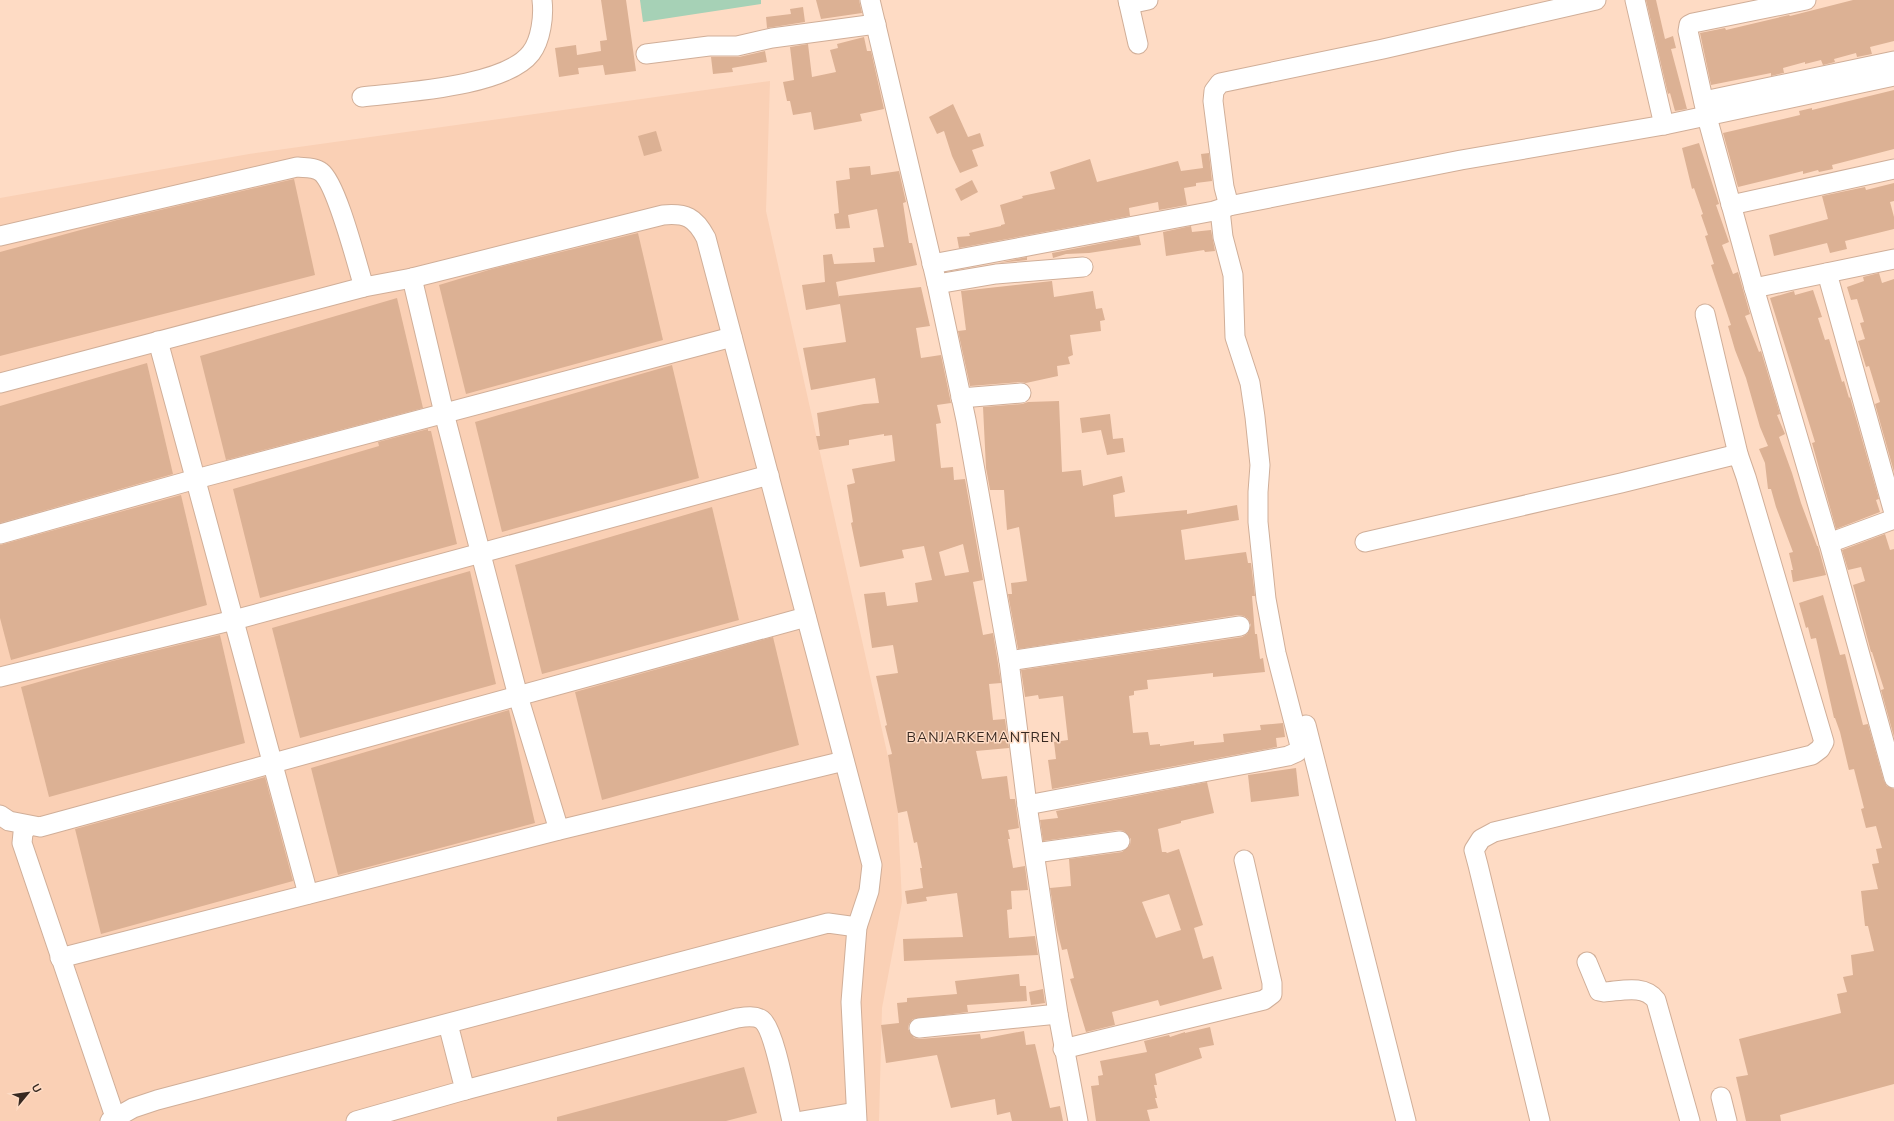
<svg xmlns="http://www.w3.org/2000/svg" width="1894" height="1121" viewBox="0 0 1894 1121" font-family="'Nunito Sans',sans-serif">
	<style>
		.built { fill: #fad0b5 }
		.green { fill: #a6d1b6 }
		.building { fill: #dcb194; fill-rule: evenodd }
		.lines { fill: none; stroke-linecap: round; stroke-linejoin: round }
		.minor-casing { stroke: #d0ae98; stroke-width: 21 }
		.minor { stroke: #fff; stroke-width: 19 }
		.labels { text-anchor: middle; dominant-baseline: central; stroke-width: 3; stroke-linejoin: round; paint-order: stroke }
		.quarter-label { font-size: 14px; letter-spacing: 1px; fill: #372921; stroke: #fedbc4 }
	</style>
	<rect width="100%" height="100%" fill="#fedbc4"/>
	<path class="built" d="M770 81 766 211 897 797 902 902 882 1008 879 1121H0V198L249 154Z"/>
	<path class="green" d="M640 0H761V4L643 22Z"/>
	<g class="building">
		<path d="M601 0H626L636 71 605 75 603 65 578 68 579 74 559 77 555 48 576 45 577 55 601 51 600 41 607 40Z"/>
		<path d="M816 0H859L862 13 821 19Z"/>
		<path d="M1646 0H1656L1665 39 1673 36 1676 48 1671 49 1687 109 1675 111 1670 93 1668 94Z"/>
		<path d="M1853 0H1894V41L1870 47 1872 54 1857 57 1856 53 1834 59 1835 62 1823 65 1821 60 1805 64V62L1783 68 1784 73H1783L1771 76V73L1711 85 1700 33 1725 28 1726 30 1789 15 1790 16Z"/>
		<path d="M803 7 805 22 767 28 766 17 791 14 790 9Z"/>
		<path d="M864 37 867 51H871L884 109 860 114 862 121 814 130 811 112 793 115 790 101H787L783 82 794 80 790 47 808 44 812 77 836 72 830 50 838 48 837 44Z"/>
		<path d="M765 51 767 62 732 68 733 72 713 74 711 57H739Z"/>
		<path d="M1894 90V149L1832 165 1833 169 1819 172 1818 170 1803 174V171L1738 187 1723 133 1800 115 1799 111 1812 108V110Z"/>
		<path d="M953 104 968 137 980 133 984 146 972 150 978 166 960 173 952 156 944 131 937 134 929 117Z"/>
		<path d="M656 131 662 151 644 156 638 136Z"/>
		<path d="M1699 143 1719 204 1716 205 1729 242 1722 245 1733 274 1738 272 1750 314 1745 316 1759 352 1761 351 1780 414 1777 415 1785 434 1779 437 1792 473 1801 503 1817 546H1818L1826 575 1793 582 1791 570H1793L1789 553 1793 552 1776 507 1771 489H1768L1765 463 1759 449 1768 446 1760 427 1746 378 1735 350 1728 326 1731 325 1711 265 1714 264 1705 236 1708 235 1701 215 1703 214 1694 188 1692 189 1682 148Z"/>
		<path d="M1209 153 1212 181 1196 183V186L1184 188 1187 205 1159 210 1158 202 1129 208 1130 216 959 248 957 237 970 236 969 233 1001 226V225L1005 224 1000 205 1023 198 1022 196 1055 189 1050 172 1090 159 1097 182 1178 161 1181 171 1203 168 1201 154Z"/>
		<path d="M870 166 871 175 899 171 906 202 903 203 909 243H912L917 265 836 282 839 298V296L921 287 930 326 916 328 921 358 941 355 951 403 937 405 941 423 936 424 941 468 953 467 954 480 965 479 983 580 973 582 983 635 993 633 998 663 1001 683 989 684 993 720 1005 719 1009 748 976 751 982 779 1007 776 1010 799H1015L1019 828 1008 830 1010 839H1008L1013 868 1025 866 1028 890 1011 891 1012 909 1007 910 1009 938 1035 936 1038 955 904 961 903 939 963 937 957 893 926 897 927 901 907 904 905 891 923 888 920 868H922L917 842 914 843 907 811 898 813 888 755 892 754 885 726 887 725 876 676 898 673 893 645 872 648 864 594 885 592 887 606 918 602 915 583 932 580 924 546 902 550 904 558 860 567 851 523 853 522 847 485 855 483 852 469 895 461 892 435 884 436V434L849 440V445L819 450 816 436H820L817 413 864 404 879 403 875 378 811 390 803 348 846 342 840 304 806 310 802 285 825 282 823 255 832 254 834 264 875 262 873 248 884 247 877 209 848 215 850 228 836 229 834 214 839 213 836 181 850 179 849 168ZM963 544 969 572 945 576 939 552Z"/>
		<path d="M294 179 315 275 0 356V252L117 220Z"/>
		<path d="M972 180 978 192 961 201 955 189Z"/>
		<path d="M1894 183V201L1890 202 1894 217V229L1845 241 1847 249 1830 253 1827 243 1774 256 1769 235 1828 219 1822 196 1865 187 1866 190Z"/>
		<path d="M1191 226 1192 232 1211 230 1215 251 1205 252 1204 250 1166 256 1163 232Z"/>
		<path d="M638 233 663 340 466 394 439 285 492 269Z"/>
		<path d="M1139 236 1141 245 1089 253 1066 254 1053 258 1052 253Z"/>
		<path d="M1027 257V260L998 263Z"/>
		<path d="M1879 273 1882 283 1894 279V472L1875 404 1880 402 1869 366 1866 367 1858 341 1865 339 1860 323 1864 322 1857 299 1851 300 1847 287 1864 281 1863 277Z"/>
		<path d="M1052 281 1054 297 1093 291 1096 309 1102 308 1105 320 1100 321 1101 331 1070 335 1073 355 1068 357 1070 364 1057 366 1058 376 1026 383 1020 382 970 386 958 331 966 330 961 291Z"/>
		<path d="M1813 290 1822 317 1818 318 1825 340 1829 339 1842 382 1844 381 1849 398 1850 397 1879 499 1876 500 1880 512 1836 529 1812 443 1815 442 1770 298 1794 291 1795 295Z"/>
		<path d="M397 298 423 408 226 460 200 356Z"/>
		<path d="M147 363 173 474 0 523V406Z"/>
		<path d="M672 365 699 478 502 532 475 422Z"/>
		<path d="M1059 401 1062 472 1081 470 1083 486 1122 476 1125 492 1113 495 1115 517 1187 510V514L1237 505 1239 520 1181 530 1185 560 1246 552 1248 563H1251L1255 596H1252L1255 634H1257L1260 659 1263 658 1265 672 1213 677V673L1147 680 1148 689 1134 691V695L1129 696 1133 733 1148 732 1150 745 1160 744V746L1194 741V745L1224 742 1223 734 1261 730 1260 725 1283 723 1285 737 1276 738 1277 747 1052 789 1048 760 1056 759 1054 742 1068 740 1063 696 1039 699 1038 695 1025 697 1021 670 1242 637 1247 634 1251 625 1248 619 1244 616 1238 615 1018 649 1008 594H1012L1011 583 1027 581 1019 527 1007 530 1004 490H990L986 468 983 407 1022 404 1028 402Z"/>
		<path d="M1110 414 1113 439 1123 438 1125 452 1107 455 1101 430 1082 433 1080 418Z"/>
		<path d="M428 429V431H431L457 544 260 598 233 489 379 446 378 442Z"/>
		<path d="M181 495 207 605 11 660 0 618V545Z"/>
		<path d="M712 507 739 620 542 674 515 565Z"/>
		<path d="M1885 534 1890 550 1894 549V737L1881 690 1884 689 1872 652H1871L1853 585 1865 581 1861 567 1848 570 1842 550Z"/>
		<path d="M470 571 496 684 300 738 272 628Z"/>
		<path d="M1823 595 1840 655 1845 654 1863 725 1868 724 1884 781 1887 786 1894 789V1084L1780 1115 1781 1121H1746L1736 1077 1748 1075 1739 1039 1841 1013 1837 994 1847 992 1843 977 1853 975 1851 955 1874 951 1868 926H1865L1861 891 1878 889 1872 864 1879 863 1876 849 1882 848 1876 826 1866 828 1861 809 1864 808 1854 769 1849 770 1840 732 1835 718H1834L1816 638 1811 639 1808 627 1806 628 1799 603Z"/>
		<path d="M220 635 245 743 49 797 21 687 108 662Z"/>
		<path d="M773 637 799 745 602 800 575 692Z"/>
		<path d="M509 710 535 823 338 875 311 768Z"/>
		<path d="M1296 768 1299 796 1251 802 1248 775Z"/>
		<path d="M265 777 293 881 101 934 75 829Z"/>
		<path d="M1207 782 1214 813 1181 821V823L1158 829 1162 852H1166L1167 853 1179 849 1203 925 1194 928 1203 959 1213 956 1222 989 1160 1006 1158 1000 1112 1012 1115 1025 1086 1032 1070 979 1074 978 1067 949 1062 950 1057 930 1050 888 1071 886 1069 859 1122 852 1130 845 1131 839 1124 831 1119 830 1043 841 1040 820 1058 818 1056 811ZM1169 894 1181 930 1156 938 1142 902Z"/>
		<path d="M1019 974 1020 986H1026L1027 1001 967 1005 968 1012 913 1019 909 1024 908 1029 914 1038 920 1039 980 1034 981 1039 1024 1031 1026 1045 1035 1044 1050 1108 1060 1106 1063 1121H1012L1010 1112 997 1115 995 1099 951 1108 937 1055 886 1063 881 1025 899 1023 897 1003 907 1002V998L957 994 955 981Z"/>
		<path d="M1043 989 1045 1003 1031 1005 1029 992Z"/>
		<path d="M1210 1027 1214 1045 1199 1048 1202 1058 1155 1074 1157 1085H1154L1157 1098H1155L1158 1108 1147 1110 1150 1121H1096L1091 1086 1099 1085 1098 1076 1103 1075 1100 1061 1147 1052 1144 1041 1169 1035 1170 1037 1185 1032V1033Z"/>
		<path d="M744 1067 757 1113 726 1121H557V1117Z"/>
	</g>
	<g class="lines">
		<g class="minor-casing">
			<g id="minor">
				<path d="M870 0 937 284 966 420 1009 661 1027 805 1058 1014 1078 1121"/>
				<path d="M1128 0 1138 44"/>
				<path d="M1635 0 1664 125"/>
				<path d="M1806 0 1693 23 1689 25 1688 31 1707 117 1754 288 1829 543 1894 778"/>
				<path d="M1129 4 1148 0"/>
				<path d="M646 54 709 46H737L772 38 876 24"/>
				<path d="M362 97C403 92 505 87 531 53 541 40 544 16 542 0"/>
				<path d="M1704 101 1894 61"/>
				<path d="M1731 205 1894 169"/>
				<path d="M1229 206 1224 187 1213 101 1214 91 1220 83 1383 49 1596 0"/>
				<path d="M0 236 297 167C305 168 315 167 321 172 337 184 357 265 364 287"/>
				<path d="M932 264 1214 211 1229 206 1461 160 1664 125 1894 76"/>
				<path d="M1827 273 1894 513"/>
				<path d="M412 278 444 413 518 696 559 830"/>
				<path d="M937 284 996 274 1083 267"/>
				<path d="M1754 288 1894 259"/>
				<path d="M1705 314 1738 454"/>
				<path d="M158 341 308 894"/>
				<path d="M0 383 364 287 412 278 663 215C686 213 695 217 706 238L872 865 869 891 857 927 851 1002 857 1121"/>
				<path d="M961 398 1021 393"/>
				<path d="M0 534 196 479 732 337"/>
				<path d="M1365 542 1621 483 1738 454 1746 477 1824 742 1820 749 1812 755 1494 832 1481 839 1474 850 1478 865 1540 1121"/>
				<path d="M1829 543 1894 519"/>
				<path d="M1009 661 1240 626"/>
				<path d="M0 677 234 620 769 475"/>
				<path d="M1306 725 1406 1121"/>
				<path d="M1027 805 1288 756 1297 752 1300 746 1276 653 1266 599 1258 522V492L1260 465 1255 417 1250 383 1235 337 1233 275 1223 237 1220 210"/>
				<path d="M0 815 9 821 40 827 806 617"/>
				<path d="M28 826 23 833 22 843 115 1117"/>
				<path d="M1035 853 1120 841"/>
				<path d="M60 958 559 830 844 761"/>
				<path d="M1587 962 1599 991 1604 992C1621 991 1644 984 1656 1000L1690 1121"/>
				<path d="M919 1028 1058 1014"/>
				<path d="M1063 1049 1264 1000 1272 994V983L1244 860"/>
				<path d="M465 1090 737 1018C744 1017 755 1015 762 1020 775 1030 787 1102 792 1121"/>
				<path d="M1721 1097 1727 1121"/>
				<path d="M110 1121 133 1108 157 1100 828 923 857 927"/>
				<path d="M356 1121 465 1090 448 1024"/>
				<path d="M802 1121 856 1112"/>
			</g>
		</g>
		<use href="#minor" class="minor"/>
	</g>
	<g class="labels">
		<g class="quarter-label">
			<text x="984" y="737">BANJARKEMANTREN</text>
		</g>
	</g>
	<g transform="translate(28 1093) rotate(61)" stroke="#fedbc4" stroke-width="3" paint-order="stroke">
	<path d="M0-3L7 15L0 10L-7 15Z" fill="#372921"/>
	<text y="-6" font-size="11" font-weight="bold" text-anchor="middle" fill="#372921">U</text>
	</g>
</svg>
